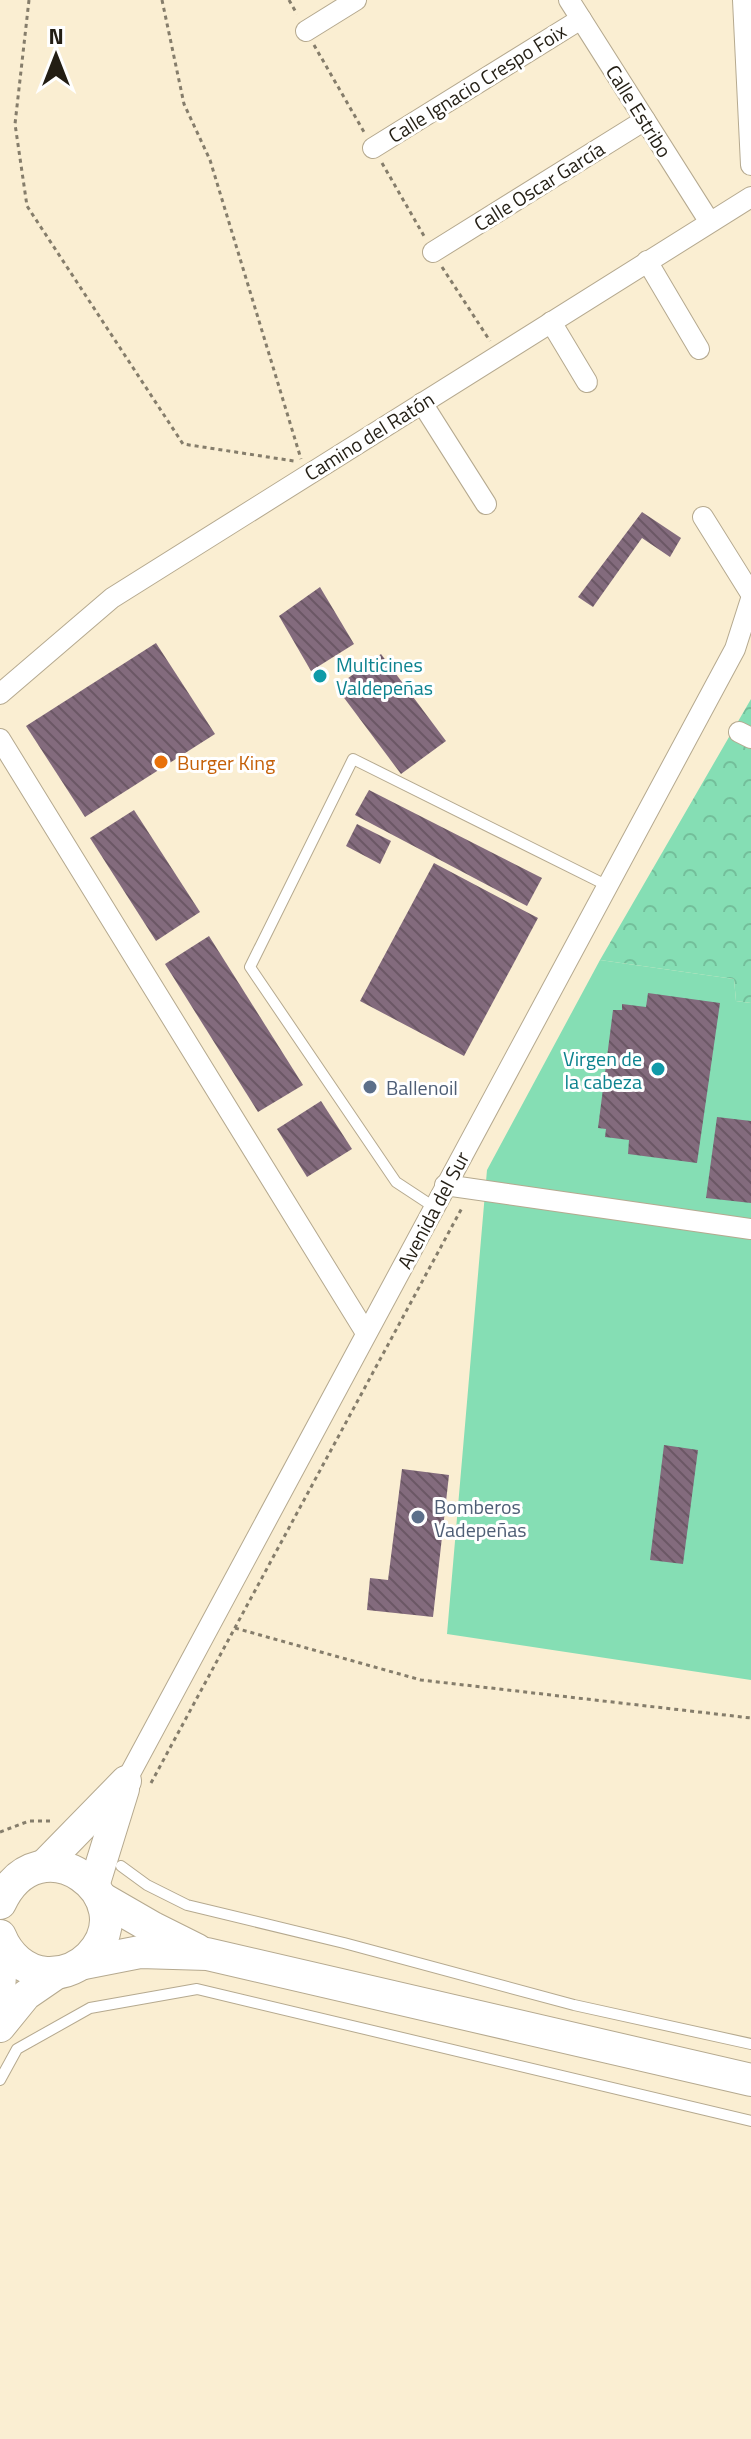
<svg xmlns="http://www.w3.org/2000/svg" width="751" height="2439" viewBox="0 0 751 2439" font-family="'Titillium Web',sans-serif">
	<style>
		.park { fill: url(#park-crowns) }
		.pitch { fill: #85deb4 }
		.building { fill: url(#building-back-hatch) }
		.lines { fill: none; stroke-linecap: round; stroke-linejoin: round }
		.lane-casing { stroke: #b5a98f; stroke-width: 12 }
		.street-casing { stroke: #b5a98f; stroke-width: 22 }
		.secondary-casing { stroke: #b5a98f; stroke-width: 32 }
		.primary-casing { stroke: #b5a98f; stroke-width: 34 }
		.path { stroke: #857d6b; stroke-width: 3; stroke-dasharray: 4 4; stroke-linecap: butt }
		.lane { stroke: #fff; stroke-width: 10 }
		.street { stroke: #fff; stroke-width: 20 }
		.secondary { stroke: #fff; stroke-width: 30 }
		.primary { stroke: #fff; stroke-width: 32 }
		.culture-dot { fill: #0f9aa8; stroke: #fff; stroke-width: 3 }
		.food-dot { fill: #e8710a; stroke: #fff; stroke-width: 3 }
		.service-dot { fill: #5c6f8a; stroke: #fff; stroke-width: 3 }
		.labels { text-anchor: middle; dominant-baseline: central; stroke-width: 6; stroke-linejoin: round; paint-order: stroke }
		.street-label { font-size: 20px; fill: #231e14; stroke: #fff }
		.culture-label { font-size: 20px; fill: #0d838f; stroke: #fff; text-anchor: start }
		.food-label { font-size: 20px; fill: #c56008; stroke: #fff; text-anchor: start }
		.service-label { font-size: 20px; fill: #4e5e75; stroke: #fff; text-anchor: start }
	</style>
	<defs>
		<pattern id="park-crowns" width="20" height="18" patternUnits="userSpaceOnUse" patternTransform="scale(2)"><rect width="20" height="18" fill="#85deb4"/><path d="M2 6a3 3 0 1 1 6 0M12 15a3 3 0 1 1 6 0" fill="none" stroke="#73be9a"/></pattern>
		<pattern id="building-back-hatch" width="6" height="6" patternUnits="userSpaceOnUse" patternTransform="scale(2)"><rect width="6" height="6" fill="#836b7d"/><path d="M-1 5l2 2M0 0l6 6M5-1l2 2" fill="none" stroke="#6b5765"/></pattern>
	</defs>
	<rect width="100%" height="100%" fill="#faeed2"/>
	<path class="park" d="M751 699V1003L736 1001 734 979 600 960Z"/>
	<path class="pitch" d="M600 960 734 979 736 1001 751 1003V1680L447 1634 487 1170Z"/>
	<g class="building">
		<path d="M642 512 681 538 670 557 642 538 593 607 578 597Z"/>
		<path d="M320 587 354 644 311 671 279 616Z"/>
		<path d="M156 643 215 734 85 817 26 726Z"/>
		<path d="M381 654 446 741 401 774 336 687Z"/>
		<path d="M369 790 542 878 527 906 355 815Z"/>
		<path d="M134 810 200 912 156 941 90 838Z"/>
		<path d="M357 824 391 841 380 864 346 846Z"/>
		<path d="M434 863 538 918 464 1056 360 1001Z"/>
		<path d="M209 936 303 1085 258 1112 165 964Z"/>
		<path d="M648 993 720 1003 697 1163 628 1154 629 1140 605 1137 606 1129 598 1128 613 1010H622V1004L646 1007Z"/>
		<path d="M321 1101 352 1149 307 1177 277 1129Z"/>
		<path d="M717 1117 751 1121V1203L706 1198Z"/>
		<path d="M664 1445 698 1450 683 1564 650 1560Z"/>
		<path d="M402 1469 449 1475 433 1617 367 1610 370 1578 388 1580Z"/>
	</g>
	<g class="lines">
		<g class="lane-casing">
			<g id="lane">
				<path d="M434 1207 396 1182 250 967 353 759 608 886"/>
				<path d="M121 1866 147 1885 187 1905 344 1943 574 2005 751 2044"/>
				<path d="M0 2080 17 2049 90 2008 197 1989 751 2121"/>
			</g>
		</g>
		<g class="street-casing">
			<g id="street">
				<path d="M569 0 709 221"/>
				<path d="M743 0 751 165"/>
				<path d="M306 31 356 0"/>
				<path d="M373 148 581 19"/>
				<path d="M433 252 645 120"/>
				<path d="M647 261 699 349"/>
				<path d="M551 322 587 382"/>
				<path d="M422 403 486 504"/>
				<path d="M703 517 751 594"/>
				<path d="M0 694 112 598 751 197"/>
				<path d="M739 732 751 738"/>
				<path d="M0 739 366 1333"/>
				<path d="M445 1185 751 1229"/>
				<path d="M126 1781 735 649 751 599"/>
			</g>
		</g>
		<g class="secondary-casing">
			<g id="secondary">
				<path d="M43 1866 126 1781"/>
				<path d="M94 1886 124 1789"/>
				<path d="M0 1991 3 1943"/>
				<path d="M0 2027 26 1995 58 1973"/>
			</g>
		</g>
		<g class="primary-casing">
			<g id="primary">
				<path d="M101 1898 153 1928 197 1950"/>
				<path d="M0 1903C40 1818 146 1898 90 1956 78 1968 64 1974 46 1973 25 1971 8 1956 0 1936"/>
				<path d="M84 1963 140 1952 207 1954 751 2080"/>
			</g>
		</g>
		<g class="path">
			<path d="M29 0 15 124 27 206 183 444 294 461"/>
			<path d="M162 0 184 104 210 160 301 459"/>
			<path d="M289 0 297 14"/>
			<path d="M314 45 364 132"/>
			<path d="M382 163 424 236"/>
			<path d="M442 267 490 341"/>
			<path d="M235 1628 421 1680 751 1718"/>
			<path d="M151 1783 463 1206"/>
			<path d="M0 1832 29 1821H54"/>
		</g>
		<use href="#lane" class="lane"/>
		<use href="#street" class="street"/>
		<use href="#secondary" class="secondary"/>
		<use href="#primary" class="primary"/>
	</g>
	<g class="culture-dot">
		<circle cx="320" cy="676" r="8"/>
		<circle cx="658" cy="1069" r="8"/>
	</g>
	<circle class="food-dot" cx="161" cy="762" r="8"/>
	<g class="service-dot">
		<circle cx="370" cy="1087" r="8"/>
		<circle cx="418" cy="1517" r="8"/>
	</g>
	<g class="labels">
		<g class="street-label">
			<text transform="translate(477 83) rotate(-32)">Calle Ignacio Crespo Foix</text>
			<text transform="translate(639 111) rotate(58)">Calle Estribo</text>
			<text transform="translate(539 186) rotate(-32)">Calle Oscar García</text>
			<text transform="translate(369 436) rotate(-32)">Camino del Ratón</text>
			<text transform="translate(433 1210) rotate(-62)">Avenida del Sur</text>
		</g>
		<g class="culture-label">
			<text x="336" y="664">Multicines<tspan x="336" dy="23">Valdepeñas</tspan></text>
			<text x="642" y="1058" text-anchor="end">Virgen de<tspan x="642" dy="23">la cabeza</tspan></text>
		</g>
		<g class="food-label">
			<text x="177" y="762">Burger King</text>
		</g>
		<g class="service-label">
			<text x="386" y="1087">Ballenoil</text>
			<text x="434" y="1506">Bomberos<tspan x="434" dy="23">Vadepeñas</tspan></text>
		</g>
	</g>
	<g transform="translate(56 56)" stroke="#ffffff" stroke-width="6" paint-order="stroke">
	<path d="M0-6L14 30L0 20L-14 30Z" fill="#231e14"/>
	<text y="-12" font-size="22" font-weight="bold" text-anchor="middle" fill="#231e14">N</text>
	</g>
</svg>
